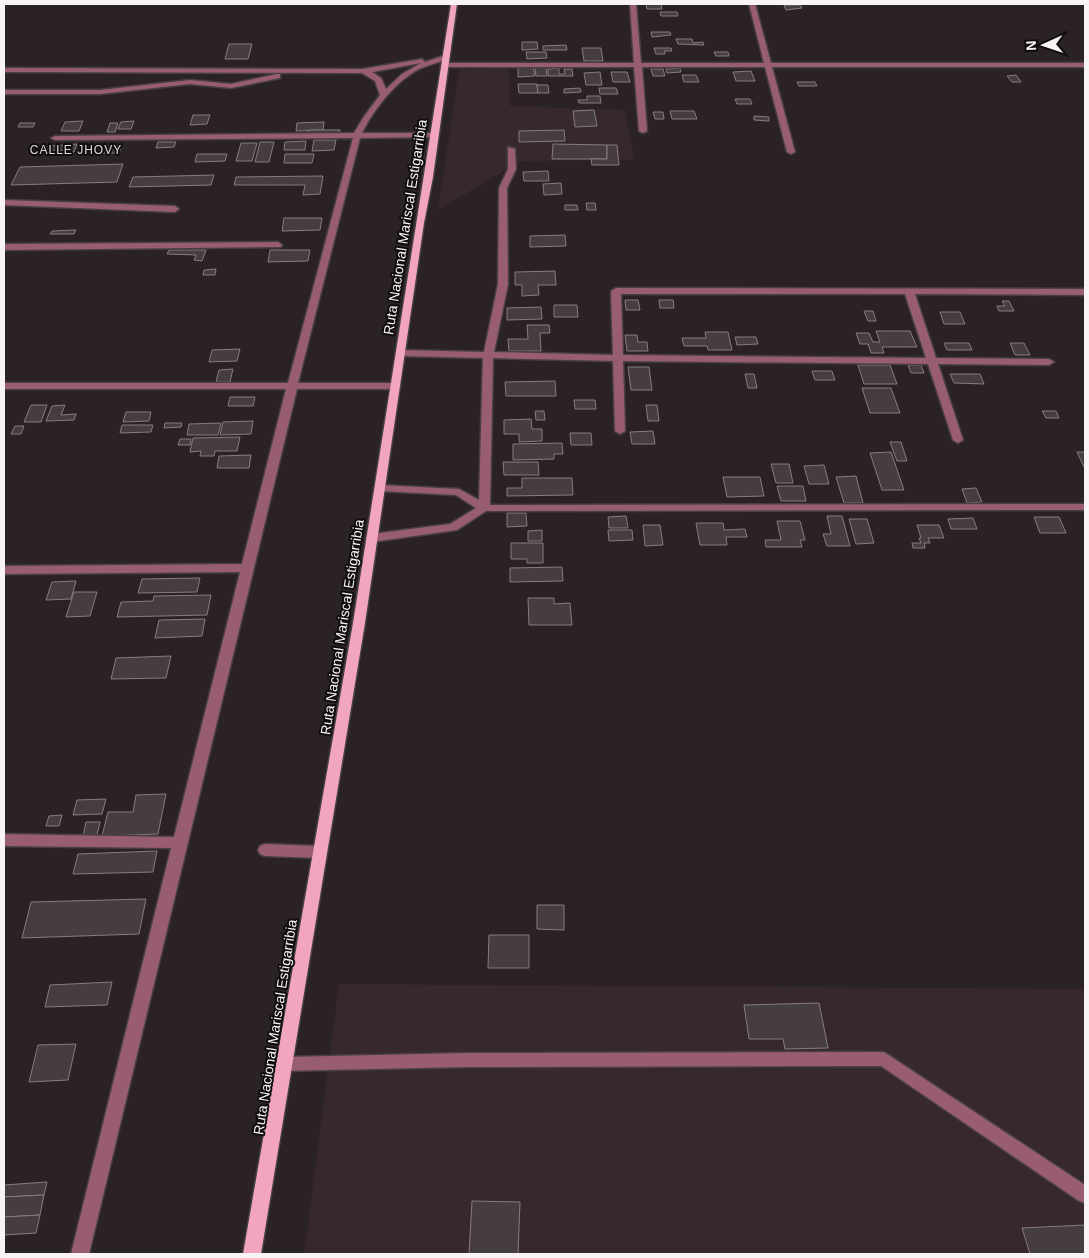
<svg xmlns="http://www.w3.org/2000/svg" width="1089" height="1258" viewBox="0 0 1089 1258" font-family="Helvetica,sans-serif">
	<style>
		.built { fill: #37282d }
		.building { fill: #453d3f; stroke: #877d80 }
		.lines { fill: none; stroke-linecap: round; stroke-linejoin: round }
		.minor-casing { stroke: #473f42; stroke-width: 3 }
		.major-casing { stroke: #473f42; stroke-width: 3 }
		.minor { fill: #985c73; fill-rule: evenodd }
		.major { fill: #f1a5c1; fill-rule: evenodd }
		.labels { text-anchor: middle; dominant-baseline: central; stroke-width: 4; stroke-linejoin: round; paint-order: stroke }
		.far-neighbourhood-label { font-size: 12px; letter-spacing: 1px; fill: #e2d7db; stroke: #100d0e }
		.street-label { font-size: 14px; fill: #f8f3f5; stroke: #100d0e }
	</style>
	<rect width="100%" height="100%" fill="#2a2225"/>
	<g class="built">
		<path d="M509 69 510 106 625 110 634 160 521 161 438 210 459 70Z"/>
		<path d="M339 984 1085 989V1254H304Z"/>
	</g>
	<g class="building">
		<path d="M646 4H661L662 9H647Z"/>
		<path d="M784 5H800L802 8 786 10Z"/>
		<path d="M660 12H677L678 16H661Z"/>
		<path d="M651 32H670L671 35 652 37Z"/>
		<path d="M676 39H692L693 43 703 42 704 45 678 44Z"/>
		<path d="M522 42H537L538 49 522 50Z"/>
		<path d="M229 44H252L248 59H225Z"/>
		<path d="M566 45 567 50H543V46Z"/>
		<path d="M582 48H601L603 61H584Z"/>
		<path d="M654 48H671L672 51H664L665 54H656Z"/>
		<path d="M526 52H546L547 58 527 59Z"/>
		<path d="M714 52H728L729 56H716Z"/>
		<path d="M518 67H533L535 76 518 77Z"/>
		<path d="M535 67H546L547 76H536Z"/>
		<path d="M559 68V74H565L564 69H572L573 76H548V69Z"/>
		<path d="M680 68 681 72 667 73 666 69Z"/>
		<path d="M651 69H663L665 76H653Z"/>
		<path d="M751 71 755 81H736L733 72Z"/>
		<path d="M600 72 602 85H586L584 73Z"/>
		<path d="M611 72H627L630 82H613Z"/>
		<path d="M682 75H696L699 82H684Z"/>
		<path d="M1016 75 1021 82H1012L1007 76Z"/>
		<path d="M797 82H815L817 86H799Z"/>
		<path d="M518 84H537L538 93H519Z"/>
		<path d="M537 85H548L549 93H538Z"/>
		<path d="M580 88 581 92 564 93V89Z"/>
		<path d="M599 88H616L618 94H600Z"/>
		<path d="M587 96H600L601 103H579L578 100H587Z"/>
		<path d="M735 99H750L752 104H737Z"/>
		<path d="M594 110 597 126 575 127 573 111Z"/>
		<path d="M670 111H694L697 119H672Z"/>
		<path d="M653 112H663L664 119H655Z"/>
		<path d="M193 115H210L207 124 190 125Z"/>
		<path d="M754 116 769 117V121L754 120Z"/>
		<path d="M83 121 79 131H61L65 122Z"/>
		<path d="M134 121 131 129H118L121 122Z"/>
		<path d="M324 122 323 130 296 131 297 123Z"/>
		<path d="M20 123H35L33 127H18Z"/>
		<path d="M110 123H118L115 132H107Z"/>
		<path d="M308 130H340L339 134 308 135Z"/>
		<path d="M564 130 565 141 519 142V131Z"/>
		<path d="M314 140H336L334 150 312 151Z"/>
		<path d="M306 141 305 150H284L285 142Z"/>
		<path d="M158 142H176L174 147 156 148Z"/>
		<path d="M260 142H274L269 162H255Z"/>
		<path d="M241 143H257L252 161H236Z"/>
		<path d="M77 144 74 152H64L65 150 41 152 43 148 50 146Z"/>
		<path d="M553 144 607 145V159H552Z"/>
		<path d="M122 145 119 153H100L103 146Z"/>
		<path d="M607 145H617L619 165H592L591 159H607Z"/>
		<path d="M197 154H227L225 161 195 162Z"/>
		<path d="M285 154H314L312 163H284Z"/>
		<path d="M123 164 117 182 11 185 20 167Z"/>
		<path d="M548 171 549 181H524L523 172Z"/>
		<path d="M214 175 211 185 129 187 133 177Z"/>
		<path d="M323 176 320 194 303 195 305 185H234L236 177Z"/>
		<path d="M561 183 562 194 544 195 543 184Z"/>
		<path d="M586 203H595L596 210H587Z"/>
		<path d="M565 205H577L578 210H565Z"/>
		<path d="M284 218H322L320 230 282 231Z"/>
		<path d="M76 230 74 234H50L52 231Z"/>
		<path d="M565 235 566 246 530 247V236Z"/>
		<path d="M169 250H206L202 261 194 260 196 255 167 254Z"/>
		<path d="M270 250H310L308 261 268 262Z"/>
		<path d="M216 269 215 275H203L204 270Z"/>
		<path d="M555 271 556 285H538L539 295 522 296V285H515V272Z"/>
		<path d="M625 300H638L640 310H626Z"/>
		<path d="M659 300H673L674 308H660Z"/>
		<path d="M1002 301H1009L1014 311H999L997 306H1005Z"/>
		<path d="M554 305H577L578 317H554Z"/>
		<path d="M541 307 542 319 507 320V308Z"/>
		<path d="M864 311H873L876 321H868Z"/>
		<path d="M940 312H960L965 324H944Z"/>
		<path d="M527 325H549L550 333H540L541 351H509L508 339H528Z"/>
		<path d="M876 331H910L917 347H882L884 353H871L868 344H860L856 333H869L873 342H880Z"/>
		<path d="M705 332H728L732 350H708L707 346H684L682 338H706Z"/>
		<path d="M625 335H637L638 342H647L648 351H627Z"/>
		<path d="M735 337H756L758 344 737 345Z"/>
		<path d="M944 343H969L972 350H947Z"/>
		<path d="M1010 343H1024L1030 355H1015Z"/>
		<path d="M240 349 237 361 209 362 212 350Z"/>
		<path d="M858 365H890L897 384H864Z"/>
		<path d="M908 365H921L924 373H911Z"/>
		<path d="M628 367H649L652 390H631Z"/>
		<path d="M233 369 230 382H216L219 370Z"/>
		<path d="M812 371H832L835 380H815Z"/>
		<path d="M745 374H754L757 388H748Z"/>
		<path d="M950 374H980L984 384 954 383Z"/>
		<path d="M555 381 556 396H506L505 382Z"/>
		<path d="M862 388H891L900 413H870Z"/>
		<path d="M230 397H255L253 406H228Z"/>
		<path d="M574 400H595L596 409H575Z"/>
		<path d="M31 405H47L41 422H24Z"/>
		<path d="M65 405 61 415 76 414 74 420 46 421 52 406Z"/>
		<path d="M646 405H657L659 421H648Z"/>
		<path d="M535 411H544L545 420H536Z"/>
		<path d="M1042 411H1056L1059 418H1046Z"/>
		<path d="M126 412H151L149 421 123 422Z"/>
		<path d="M531 419 532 429H542V441L519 442V434H504V420Z"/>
		<path d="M253 421 251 434 220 435 223 422Z"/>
		<path d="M165 423H182L181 427 164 428Z"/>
		<path d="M221 423 218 435H187L189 424Z"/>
		<path d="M122 425H153L151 432 120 433Z"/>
		<path d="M15 426H24L21 434H11Z"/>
		<path d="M653 431 655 444H632L630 432Z"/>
		<path d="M570 433H591L592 445H571Z"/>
		<path d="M240 437 237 451H215L214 456H200L201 451 190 452 193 438Z"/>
		<path d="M180 439H191L190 445H178Z"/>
		<path d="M890 442H901L907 461H897Z"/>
		<path d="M562 443 563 454H554V459L513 460V444Z"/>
		<path d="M891 452 904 490H882L870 453Z"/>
		<path d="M1077 452H1085V467H1084Z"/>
		<path d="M251 455 249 468H217L219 456Z"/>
		<path d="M503 462H538L539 475H504Z"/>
		<path d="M771 464H789L793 483H776Z"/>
		<path d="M824 465 829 484H809L804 466Z"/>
		<path d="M856 476 863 503H844L836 477Z"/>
		<path d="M723 477H760L764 496 727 497Z"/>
		<path d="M522 478H572L573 495 507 496V488H522Z"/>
		<path d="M777 486H803L806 501H781Z"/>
		<path d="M976 488 982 502 967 503 962 489Z"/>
		<path d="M507 513H526L527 526 507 527Z"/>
		<path d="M626 516 628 528H609L608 517Z"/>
		<path d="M827 516H842L850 546H827L823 534H831Z"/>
		<path d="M1034 517H1059L1066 533H1040Z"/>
		<path d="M973 518 977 529H951L948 519Z"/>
		<path d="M849 519H867L874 543 856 544Z"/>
		<path d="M777 521H800L805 540H800L802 547H766L765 540H781Z"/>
		<path d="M696 523H723L724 530 745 529 747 537H726L727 545H700Z"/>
		<path d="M643 525H660L663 545 645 546Z"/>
		<path d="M917 525H939L944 538H928L930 543H924L925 548H913L912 543H921L919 538H921Z"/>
		<path d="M542 530V541H528V531Z"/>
		<path d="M608 530H632L633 540 609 541Z"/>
		<path d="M511 543H543V563H527V559H511Z"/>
		<path d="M562 567 563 581 510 582V568Z"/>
		<path d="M200 578 197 592 138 593 142 579Z"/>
		<path d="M76 581 71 599 46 600 52 582Z"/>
		<path d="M74 592H97L90 616 66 617Z"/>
		<path d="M211 595 207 615 117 617 121 602 153 601 154 596Z"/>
		<path d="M528 598H554V604L570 603 572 625H529Z"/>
		<path d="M205 619 202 636 155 638 159 620Z"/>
		<path d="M171 656 166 678 111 679 116 658Z"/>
		<path d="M166 794 158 834 102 836 108 812H133L136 795Z"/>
		<path d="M106 799 102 814 73 815 77 800Z"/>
		<path d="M62 815 59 826H46L49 816Z"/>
		<path d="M86 822H100L97 835 83 836Z"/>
		<path d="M157 851 153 872 73 874 78 854Z"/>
		<path d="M146 899 139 934 22 938 31 902Z"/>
		<path d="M537 905H564V930L537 929Z"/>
		<path d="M489 935H529V968H488Z"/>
		<path d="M112 982 107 1005 45 1007 50 985Z"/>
		<path d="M819 1003 828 1048 785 1049 783 1039H749L744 1005Z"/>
		<path d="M76 1044 68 1080 29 1082 38 1045Z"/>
		<path d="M47 1182 44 1195 4 1197V1185Z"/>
		<path d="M44 1195 40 1215 4 1217V1197Z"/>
		<path d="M472 1201 520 1202 518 1254H469Z"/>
		<path d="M40 1215 36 1233 4 1235V1217Z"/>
		<path d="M1085 1225V1254H1030L1022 1228Z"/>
	</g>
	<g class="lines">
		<g class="minor-casing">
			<g id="minor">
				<path d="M630 4H636L641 63H764L749 4H755L771 63H1085V67H772L795 152 791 154 787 152 765 67H642L647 131 643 133 639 131 634 67H445L441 65 445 63H634Z"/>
				<path d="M446 55H449V59C439 62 428 65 419 69 395 82 374 109 362 133H435L439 135 438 137 360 138 298 383H396L401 386 396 389H297L89 1254H71L171 848 4 846V834L174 837 240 572 4 574V566L242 564 286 389H4V383H288L353 138 55 140 51 138 55 136 354 133 363 118 380 95 375 81 362 73 4 72V68L362 69 422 59 425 62ZM421 63 402 74 386 89 381 78 372 72Z"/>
				<path d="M277 74H280V78L231 88 190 84 100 94H4V90H100L190 80 231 84Z"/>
				<path d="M508 147 515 149 516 169 507 188 508 284 494 352 613 355 611 291 616 288 1085 289V295L915 294 936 358 1049 359 1054 362 1049 365 938 364 963 440 958 443 953 440 928 364 623 361 625 431 620 434 615 431 613 361 493 358 490 505 1085 504V510L486 511 457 530 372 542 368 541 366 538 368 535 372 534 450 524 476 508 456 495 380 491 374 488 380 485 459 489 479 500 483 358 401 356 396 353 401 350 484 352 498 284 499 188 508 169ZM621 294H905L926 358 623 355Z"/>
				<path d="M4 200 175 206 179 209 175 212 4 205Z"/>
				<path d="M278 242 282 245 281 247 4 250V244Z"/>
				<path d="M265 844 320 846 325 848 327 852 325 856 320 858 265 856 260 854 258 850 260 846Z"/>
				<path d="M884 1052 1085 1185V1203L1079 1201 881 1066 466 1067 284 1071 278 1069 276 1064 278 1059 284 1057 466 1053Z"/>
			</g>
		</g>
		<g class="major-casing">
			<path id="major" d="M451 4H457L433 177 424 223 365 623 261 1254H243L353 623Z"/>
		</g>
		<use href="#minor" class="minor"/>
		<use href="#major" class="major"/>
	</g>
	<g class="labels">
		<g class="far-neighbourhood-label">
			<text x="76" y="150">CALLE JHOVY</text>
		</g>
		<g class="street-label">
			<text transform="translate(405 227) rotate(-81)">Ruta Nacional Mariscal Estigarribia</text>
			<text transform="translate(342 627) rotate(-81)">Ruta Nacional Mariscal Estigarribia</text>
			<text transform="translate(275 1027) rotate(-81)">Ruta Nacional Mariscal Estigarribia</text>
		</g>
	</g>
	<rect width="1089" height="1258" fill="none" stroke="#f8f3f5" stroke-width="10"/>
	<g transform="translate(1044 45) rotate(267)" stroke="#100d0e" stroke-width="4" paint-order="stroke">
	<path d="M0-4L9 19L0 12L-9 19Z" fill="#f8f3f5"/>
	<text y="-8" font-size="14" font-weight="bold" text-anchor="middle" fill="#f8f3f5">N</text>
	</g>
</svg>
